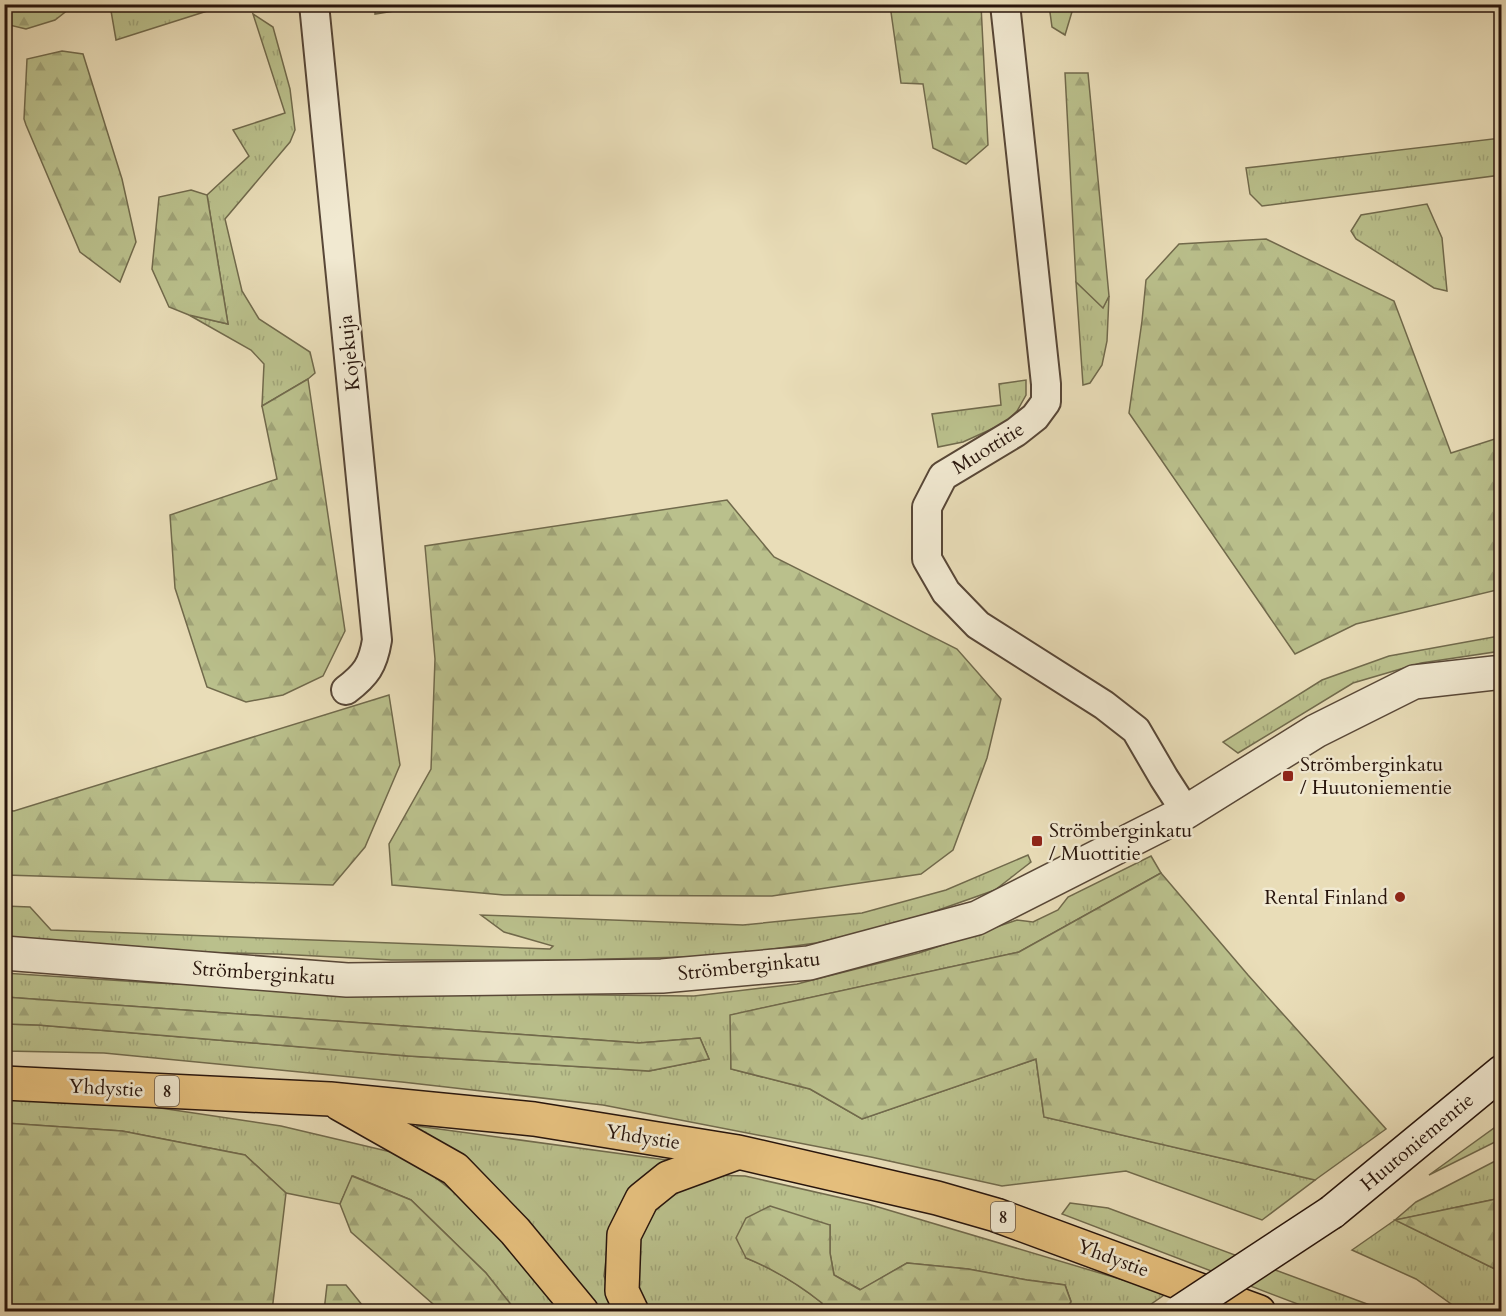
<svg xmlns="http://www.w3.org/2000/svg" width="1506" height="1316" viewBox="0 0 1506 1316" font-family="Cardo,serif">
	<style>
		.grass { fill: url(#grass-tufts); stroke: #716a4c; stroke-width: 1.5 }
		.forest { fill: url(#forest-firs); stroke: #716a4c; stroke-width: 1.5 }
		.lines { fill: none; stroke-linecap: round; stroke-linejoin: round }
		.minor-casing { stroke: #584737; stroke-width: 32 }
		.tertiary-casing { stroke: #584737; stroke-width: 36 }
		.secondary-casing { stroke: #28150c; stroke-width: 36 }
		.trunk-casing { stroke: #28150c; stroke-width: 36 }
		.minor { stroke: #f1e9d1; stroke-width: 28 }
		.tertiary { stroke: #f1e9d1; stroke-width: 33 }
		.secondary { stroke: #f1e9d1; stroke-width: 33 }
		.trunk { stroke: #e4be7c; stroke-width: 33 }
		.secondary-bridge-casing { stroke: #28150c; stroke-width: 36; stroke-linecap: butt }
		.secondary-bridge { stroke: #f1e9d1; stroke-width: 33 }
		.poi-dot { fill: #8f2418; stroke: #f1e9d1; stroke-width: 2 }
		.labels { text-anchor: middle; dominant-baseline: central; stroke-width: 5; stroke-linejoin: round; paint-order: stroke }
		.shield { fill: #f1e9d1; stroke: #645547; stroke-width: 1.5 }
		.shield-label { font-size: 18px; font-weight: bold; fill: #28150c }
		.street-label { font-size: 20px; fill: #28150c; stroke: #f1e9d1 }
		.poi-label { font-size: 20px; fill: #28150c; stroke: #f1e9d1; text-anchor: start }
	</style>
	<defs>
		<pattern id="grass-tufts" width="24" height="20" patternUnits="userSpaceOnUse" patternTransform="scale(1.5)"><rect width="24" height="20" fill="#bac08c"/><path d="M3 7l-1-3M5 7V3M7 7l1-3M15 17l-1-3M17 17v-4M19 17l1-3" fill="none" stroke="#a0a478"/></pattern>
		<pattern id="forest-firs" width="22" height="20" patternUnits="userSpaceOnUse" patternTransform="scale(1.5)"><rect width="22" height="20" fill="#bac08c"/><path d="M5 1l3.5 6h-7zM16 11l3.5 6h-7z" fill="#a0a478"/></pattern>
	</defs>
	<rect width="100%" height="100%" fill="#e9ddb8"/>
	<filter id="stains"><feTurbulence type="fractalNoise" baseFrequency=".00333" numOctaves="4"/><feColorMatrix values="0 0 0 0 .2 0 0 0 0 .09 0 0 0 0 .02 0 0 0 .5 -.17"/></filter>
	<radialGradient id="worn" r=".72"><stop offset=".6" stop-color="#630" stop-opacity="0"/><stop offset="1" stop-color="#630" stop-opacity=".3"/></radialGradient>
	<g class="grass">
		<path d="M222 4 223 6 116 40 110 5Z"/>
		<path d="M375 4H430V5L375 14Z"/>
		<path d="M253 14 273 27 290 89 295 130 290 142 225 219 242 291 259 319 310 352 315 373 308 379 262 406 264 364 251 350 189 315 228 324 207 195 249 156 233 130 285 113Z"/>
		<path d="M1501 138V175L1262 206 1250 194 1246 168Z"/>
		<path d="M1427 204 1442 238 1447 291 1434 288 1356 239 1351 231 1361 215Z"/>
		<path d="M1076 282 1103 307 1109 296 1107 341 1102 365 1090 383 1083 385Z"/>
		<path d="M1026 380V395L1017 411 1005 423 963 442 938 447 932 414 1001 405 999 384Z"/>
		<path d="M1499 636 1501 637V651L1421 663 1353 683 1238 753 1223 742 1322 680 1389 656Z"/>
		<path d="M1028 855 1031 862 995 890 896 925 816 943 723 956 570 960H391L278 954 146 951 5 941V906L30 907 51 930 550 949 553 946 504 932 481 915 743 925 862 913 946 890Z"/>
		<path d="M1151 856 1161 873 1019 952 731 1015V1069L810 1089 862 1119 1036 1059 1044 1117 1315 1180 1262 1220 1126 1171 1002 1186 871 1157 603 1105 402 1082 104 1053 5 1051V1024L38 1025 408 1056 649 1071 709 1059 700 1038 639 1043 5 997 4 973 156 983 403 993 694 996 797 984 919 953 1017 920 1033 922 1058 910 1068 897Z"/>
		<path d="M4 1097 113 1101 281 1126 391 1152 423 1168 455 1193 495 1230 561 1311H516L486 1273 411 1200 353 1176 340 1204 286 1193 245 1155 122 1131 5 1123Z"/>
		<path d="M1501 1123V1139L1429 1175Z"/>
		<path d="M417 1126 667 1160 641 1184 608 1243 604 1276 616 1311H597L516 1208 471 1165 418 1132Z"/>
		<path d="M1501 1158V1198L1396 1220 1501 1272V1311H1461L1416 1279 1352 1250 1395 1220 1416 1202Z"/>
		<path d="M710 1175 745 1176 868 1204 1167 1293 1141 1311H1063L1071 1301 1065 1285 1027 1280 968 1269 907 1263 861 1290 834 1275 830 1253V1225L746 1258C775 1269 797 1283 822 1303L823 1311H647L642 1305 636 1264 637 1243 658 1206 687 1185Z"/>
		<path d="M1070 1203 1108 1208 1386 1311H1316L1062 1214Z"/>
	</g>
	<g class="forest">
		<path d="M5 4H73V6L55 20 26 29 5 24Z"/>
		<path d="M890 5H981L988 145 966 164 933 148 923 84 901 83Z"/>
		<path d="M1049 5H1074L1065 35 1052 27Z"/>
		<path d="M62 51 83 54 122 179 136 242 120 282 80 252 26 125 24 119 27 59Z"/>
		<path d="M1065 73H1088L1109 296 1103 308 1076 282Z"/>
		<path d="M191 190 207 195 228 324 189 315 169 307 152 269 159 197Z"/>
		<path d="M1266 239 1394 301 1451 453 1501 437V589L1356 624 1295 654 1129 413 1142 321 1146 280 1179 244Z"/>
		<path d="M308 379 345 631 323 676 283 695 246 702 207 687 175 588 170 515 277 479 262 406Z"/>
		<path d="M727 500 774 557 957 649 1001 699 987 758 953 850 921 874 772 896 504 895 392 885 389 844 431 769 435 659 425 546Z"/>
		<path d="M389 695 400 765 365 847 333 885 5 875V810L14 811Z"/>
		<path d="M1161 873 1248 975 1386 1129 1315 1180 1044 1117 1036 1059 862 1119 810 1089 731 1069 730 1015 1019 952Z"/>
		<path d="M5 997 639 1043 700 1038 709 1059 649 1071 408 1056 38 1025 5 1024Z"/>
		<path d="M5 1123 122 1131 245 1155 286 1193 272 1311H5Z"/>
		<path d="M352 1176 411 1200 486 1273 516 1311H441L351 1232 340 1204Z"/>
		<path d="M1501 1198V1272L1395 1220Z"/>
		<path d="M770 1206 830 1225V1253L834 1275 860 1290 907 1263 968 1269 1027 1280 1065 1285 1071 1302 1063 1312 823 1311 822 1303C797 1283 775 1270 746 1258L736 1238 746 1218Z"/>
		<path d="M327 1285H346L367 1311H324Z"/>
	</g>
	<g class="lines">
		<g class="minor-casing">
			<g id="minor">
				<path d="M314 4 377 640C373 665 366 675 346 690"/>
				<path d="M1005 4 1046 384V402L1035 417 1016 432 943 476 927 507V559L946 592 978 625 1104 705 1136 730 1164 778 1186 812"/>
			</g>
		</g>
		<g class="tertiary-casing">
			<path id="tertiary" d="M4 953 347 980 662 976 809 963 977 918 1186 812 1316 731 1414 682 1494 673H1502"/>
		</g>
		<g class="secondary-casing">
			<path id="secondary" d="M1332 1212 1502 1072"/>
		</g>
		<g class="trunk-casing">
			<g id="trunk">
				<path d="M4 1083 330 1099 534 1119 738 1152 937 1198 996 1215 1259 1312"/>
				<path d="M340 1104 455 1169 515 1231 582 1312"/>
				<path d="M632 1312 622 1291 624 1235 642 1199 668 1178 736 1153"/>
			</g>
		</g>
		<use href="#minor" class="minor"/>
		<use href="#tertiary" class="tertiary"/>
		<use href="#secondary" class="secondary"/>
		<use href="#trunk" class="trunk"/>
		<g class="secondary-bridge-casing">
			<path id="secondary-bridge" d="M1180 1312 1332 1212"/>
		</g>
		<use href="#secondary-bridge" class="secondary-bridge"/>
	</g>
	<g class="poi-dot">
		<rect x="1282" y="770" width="12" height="12" rx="3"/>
		<rect x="1031" y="835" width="12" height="12" rx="3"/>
		<circle cx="1400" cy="897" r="6"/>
	</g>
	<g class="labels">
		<g class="shield">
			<rect x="155" y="1076" width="24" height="30" rx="4.5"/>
			<rect x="991" y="1202" width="24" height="30" rx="4.5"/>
		</g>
		<g class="shield-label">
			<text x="167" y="1091">8</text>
			<text x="1003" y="1217">8</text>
		</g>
		<g class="street-label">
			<text transform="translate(349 353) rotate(-96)">Kojekuja</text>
			<text transform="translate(988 448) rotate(-32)">Muottitie</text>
			<text transform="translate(749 966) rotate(-6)">Strömberginkatu</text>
			<text transform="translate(264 973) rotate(4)">Strömberginkatu</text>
			<text transform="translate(106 1088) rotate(3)">Yhdystie</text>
			<text transform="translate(643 1137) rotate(9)">Yhdystie</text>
			<text transform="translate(1417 1142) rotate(-40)">Huutoniementie</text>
			<text transform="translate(1113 1258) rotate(20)">Yhdystie</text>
		</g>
		<g class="poi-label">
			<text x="1300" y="764">Strömberginkatu<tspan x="1300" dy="23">/ Huutoniementie</tspan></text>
			<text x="1049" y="830">Strömberginkatu<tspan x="1049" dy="23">/ Muottitie</tspan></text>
			<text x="1388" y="897" text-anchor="end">Rental Finland</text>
		</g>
	</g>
	<rect width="1506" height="1316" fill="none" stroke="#e9ddb8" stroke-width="24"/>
	<rect x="6" y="6" width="1494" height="1304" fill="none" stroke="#28150c" stroke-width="3"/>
	<rect x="12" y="12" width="1482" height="1292" fill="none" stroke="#28150c" stroke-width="1.5"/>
	<rect width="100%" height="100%" filter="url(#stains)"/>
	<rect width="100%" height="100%" fill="url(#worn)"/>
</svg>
